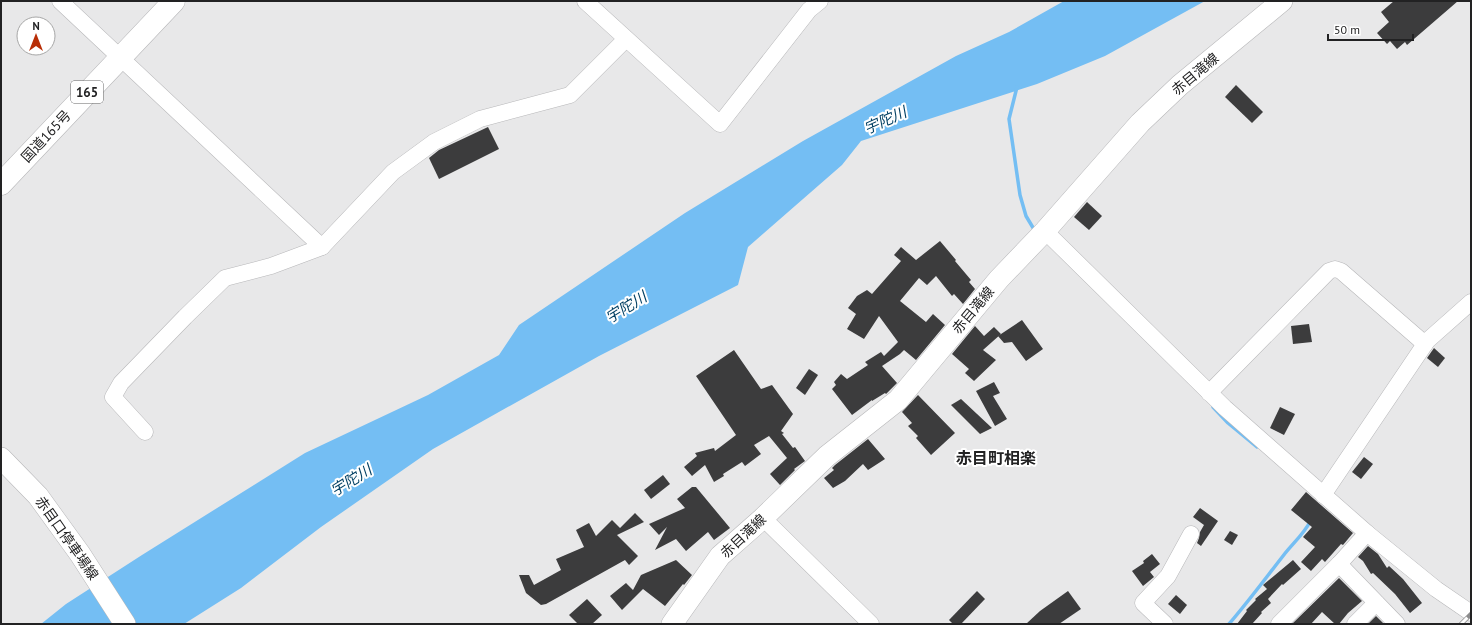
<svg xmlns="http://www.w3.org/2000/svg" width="1472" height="625" viewBox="0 0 1472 625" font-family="'PT Sans','Noto Sans JP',sans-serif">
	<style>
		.water { fill: #74bef3 }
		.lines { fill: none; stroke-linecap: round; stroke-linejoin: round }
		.stream { stroke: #74bef3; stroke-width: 3.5 }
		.building { fill: #3c3c3d }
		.minor-casing { stroke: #b7b7b9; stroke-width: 17 }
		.major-casing { stroke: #b7b7b9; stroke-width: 22 }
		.highway-casing { stroke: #b7b7b9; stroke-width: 23 }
		.minor { stroke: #fff; stroke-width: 16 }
		.major { stroke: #fff; stroke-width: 21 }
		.highway { stroke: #fff; stroke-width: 22 }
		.rail-casing { stroke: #8b8b8c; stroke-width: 4.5 }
		.rail { stroke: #fff; stroke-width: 3; stroke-dasharray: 9; stroke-linecap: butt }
		.labels { text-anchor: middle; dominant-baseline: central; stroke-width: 4; stroke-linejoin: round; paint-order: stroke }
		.shield { fill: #fff; stroke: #646465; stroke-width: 1 }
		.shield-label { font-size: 13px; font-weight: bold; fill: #222223 }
		.street-label { font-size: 14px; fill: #222223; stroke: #fff }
		.water-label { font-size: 15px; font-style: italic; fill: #044164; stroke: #fff }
		.quarter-label { font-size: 16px; font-weight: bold; fill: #222223; stroke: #fff }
	</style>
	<rect width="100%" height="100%" fill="#e8e8e9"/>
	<path class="water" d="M1064 1H1205L1105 56 1037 84 861 141 842 165 748 247 738 285 599 356 433 449 321 527 241 588 184 624H41L66 604 142 555 305 453 428 395 499 355 519 325 685 213 803 141 956 56 1009 32Z"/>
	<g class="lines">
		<g class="stream">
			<path d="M1017 87 1009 119 1020 195 1026 216 1035 231"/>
			<path d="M1213 407 1228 423 1257 447"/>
			<path d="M1229 624C1248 602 1265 579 1283 556 1292 544 1303 535 1310 522"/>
		</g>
	</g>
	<g class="building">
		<path d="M1394 1H1458L1407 45 1405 42 1397 49 1390 41 1387 44 1377 33 1389 22 1381 12Z"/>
		<path d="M1236 85 1263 112 1252 123 1225 97Z"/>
		<path d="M488 127 499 149 439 179 429 158 439 150Z"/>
		<path d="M1087 202 1102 216 1089 230 1074 217Z"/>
		<path d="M940 241 956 260 955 261 971 280 969 282 975 289 963 304 954 294 952 296 936 276 927 285 919 278 900 301 926 322 933 314 945 325 916 360 904 350 900 354 882 366 897 383 886 394 885 393 872 401V400L852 415 832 389 836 385 834 382 841 374 847 379 868 365 865 362 881 352 884 356 898 342 879 316 864 339 847 329 856 314 848 308 857 296 867 290 872 294 901 261 894 255 901 247 916 260Z"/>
		<path d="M1022 320 1043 349 1026 361 1012 342 1004 343 998 336Z"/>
		<path d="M1309 324 1312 342 1293 344 1291 326Z"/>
		<path d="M975 326 984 336 994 327 1001 334 983 350 996 360 974 381 965 373 969 369 952 354Z"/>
		<path d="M1434 348 1445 358 1438 367 1427 358Z"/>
		<path d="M734 350 761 389 772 385 793 414 781 431 784 433 782 434 793 448 795 447 805 461 794 469 795 470 780 485 770 474 787 458 769 436 754 445 761 454 745 466 742 462 723 474 724 476 714 482 705 465 692 476 684 467 697 456 695 453 714 448 715 451 736 435 696 376Z"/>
		<path d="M809 369 818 375 805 395 796 388Z"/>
		<path d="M994 382 1000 393 993 396 1007 419 995 426 976 391Z"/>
		<path d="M918 395 955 433 931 455 916 438 918 436 908 426 912 423 902 412Z"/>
		<path d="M961 399 992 428 980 434 951 405Z"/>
		<path d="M1280 407 1295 414 1284 435 1270 428Z"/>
		<path d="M868 439 885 459 868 470 863 464 845 481 833 488 824 478 834 470 832 468 835 465Z"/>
		<path d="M1364 457 1373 464 1361 479 1352 472Z"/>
		<path d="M663 475 670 484 651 499 644 490Z"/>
		<path d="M692 487H696L730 528 714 540 708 532 686 551 676 539 655 550 667 527 659 535 649 524 685 508 677 499Z"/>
		<path d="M1306 492 1353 533 1343 545 1341 544 1325 562 1322 559 1311 571 1301 562 1315 547 1303 537 1312 527 1291 510Z"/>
		<path d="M1200 508 1218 521 1201 546 1197 543 1199 538 1200 532 1204 525 1193 517Z"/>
		<path d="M635 513 644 522 617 535 638 556 629 565 625 560 546 604 541 605 526 593 519 575H529L534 585 561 570 556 559 584 547 576 530 589 523 596 536 612 520 620 528Z"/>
		<path d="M1230 531 1238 535 1232 545 1224 540Z"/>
		<path d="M1368 546 1378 554 1387 568 1389 566 1403 579 1422 603 1410 613 1395 594 1373 573 1371 574 1363 561 1358 557Z"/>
		<path d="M1152 554 1160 564 1150 572 1154 577 1143 586 1132 571 1144 563 1143 561Z"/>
		<path d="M676 560 692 575 684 585 683 584 665 606 643 589 622 610 610 596 626 583 633 590 641 575Z"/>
		<path d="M1293 560 1301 569 1283 585 1282 584 1268 599 1271 603 1261 612 1262 613 1252 624H1237L1247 611 1246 610 1256 600 1255 599 1267 589 1263 585Z"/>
		<path d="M1339 578 1362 601 1348 613 1339 624H1335L1322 612 1311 624H1292Z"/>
		<path d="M977 591 985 599 961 624H953L949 620Z"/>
		<path d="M1068 591 1081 609 1059 624H1026L1040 611Z"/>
		<path d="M1176 595 1187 605 1180 614 1168 604Z"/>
		<path d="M587 599 602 615 592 624H578L569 615Z"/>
		<path d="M1376 616 1383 623 1368 624Z"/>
	</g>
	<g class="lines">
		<g class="minor-casing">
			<g id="minor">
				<path d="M60 1 322 247"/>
				<path d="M585 1 720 124 809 10 820 1"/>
				<path d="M1045 231 1225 408 1367 533 1436 589 1471 613"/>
				<path d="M1209 393 1329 271 1335 269 1341 271 1425 344"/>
				<path d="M145 432 113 397 121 383 185 317 225 278 271 266 322 247 393 172 434 142 480 119 570 95 626 39"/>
				<path d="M1323 495 1427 341 1471 302"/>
				<path d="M763 518 871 624"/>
				<path d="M1339 564 1397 624"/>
				<path d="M1165 624 1143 603 1168 576 1191 534"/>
				<path d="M1279 624 1339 564 1367 533"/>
				<path d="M1355 624 1376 603"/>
			</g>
		</g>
		<g class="major-casing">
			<g id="major">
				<path d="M1 458 38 496 80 554 125 624"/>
				<path d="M672 624 720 556 763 518 827 456 898 400 999 279 1045 231 1140 123 1180 85 1282 1"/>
			</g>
		</g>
		<g class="highway-casing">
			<path id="highway" d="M1 184 174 1"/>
		</g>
		<use href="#minor" class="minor"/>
		<use href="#major" class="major"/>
		<use href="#highway" class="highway"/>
		<g class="rail-casing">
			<path id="rail" d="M1461 624 1471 614"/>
		</g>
		<use href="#rail" class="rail"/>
	</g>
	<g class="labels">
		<rect class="shield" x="71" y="81" width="32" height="22" rx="3"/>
		<g class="shield-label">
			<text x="87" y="92">165</text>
		</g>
		<g class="street-label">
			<text transform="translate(1195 74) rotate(-40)">赤目滝線</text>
			<text transform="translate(46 136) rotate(-47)">国道165号</text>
			<text transform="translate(973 310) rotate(-50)">赤目滝線</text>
			<text transform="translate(743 536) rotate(-43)">赤目滝線</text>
			<text transform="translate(67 538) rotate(55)">赤目口停車場線</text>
		</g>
		<g class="water-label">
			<text transform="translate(885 120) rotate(-24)">宇陀川</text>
			<text transform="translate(626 307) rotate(-32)">宇陀川</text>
			<text transform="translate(351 480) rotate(-32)">宇陀川</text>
		</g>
		<g class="quarter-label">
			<text x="996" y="458">赤目町相楽</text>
		</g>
	</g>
	<rect width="1472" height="625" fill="none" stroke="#222223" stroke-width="4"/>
	<g transform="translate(36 36)"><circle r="19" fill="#ffffff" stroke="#a7a7a7"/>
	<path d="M0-3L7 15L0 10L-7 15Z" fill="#b82e07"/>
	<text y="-6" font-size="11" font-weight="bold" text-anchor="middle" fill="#222223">N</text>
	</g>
	<path d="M1328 34v6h85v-6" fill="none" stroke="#222223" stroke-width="2"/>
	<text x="1334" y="34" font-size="12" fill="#222223" stroke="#ffffff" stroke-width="3" paint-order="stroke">50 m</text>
</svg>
